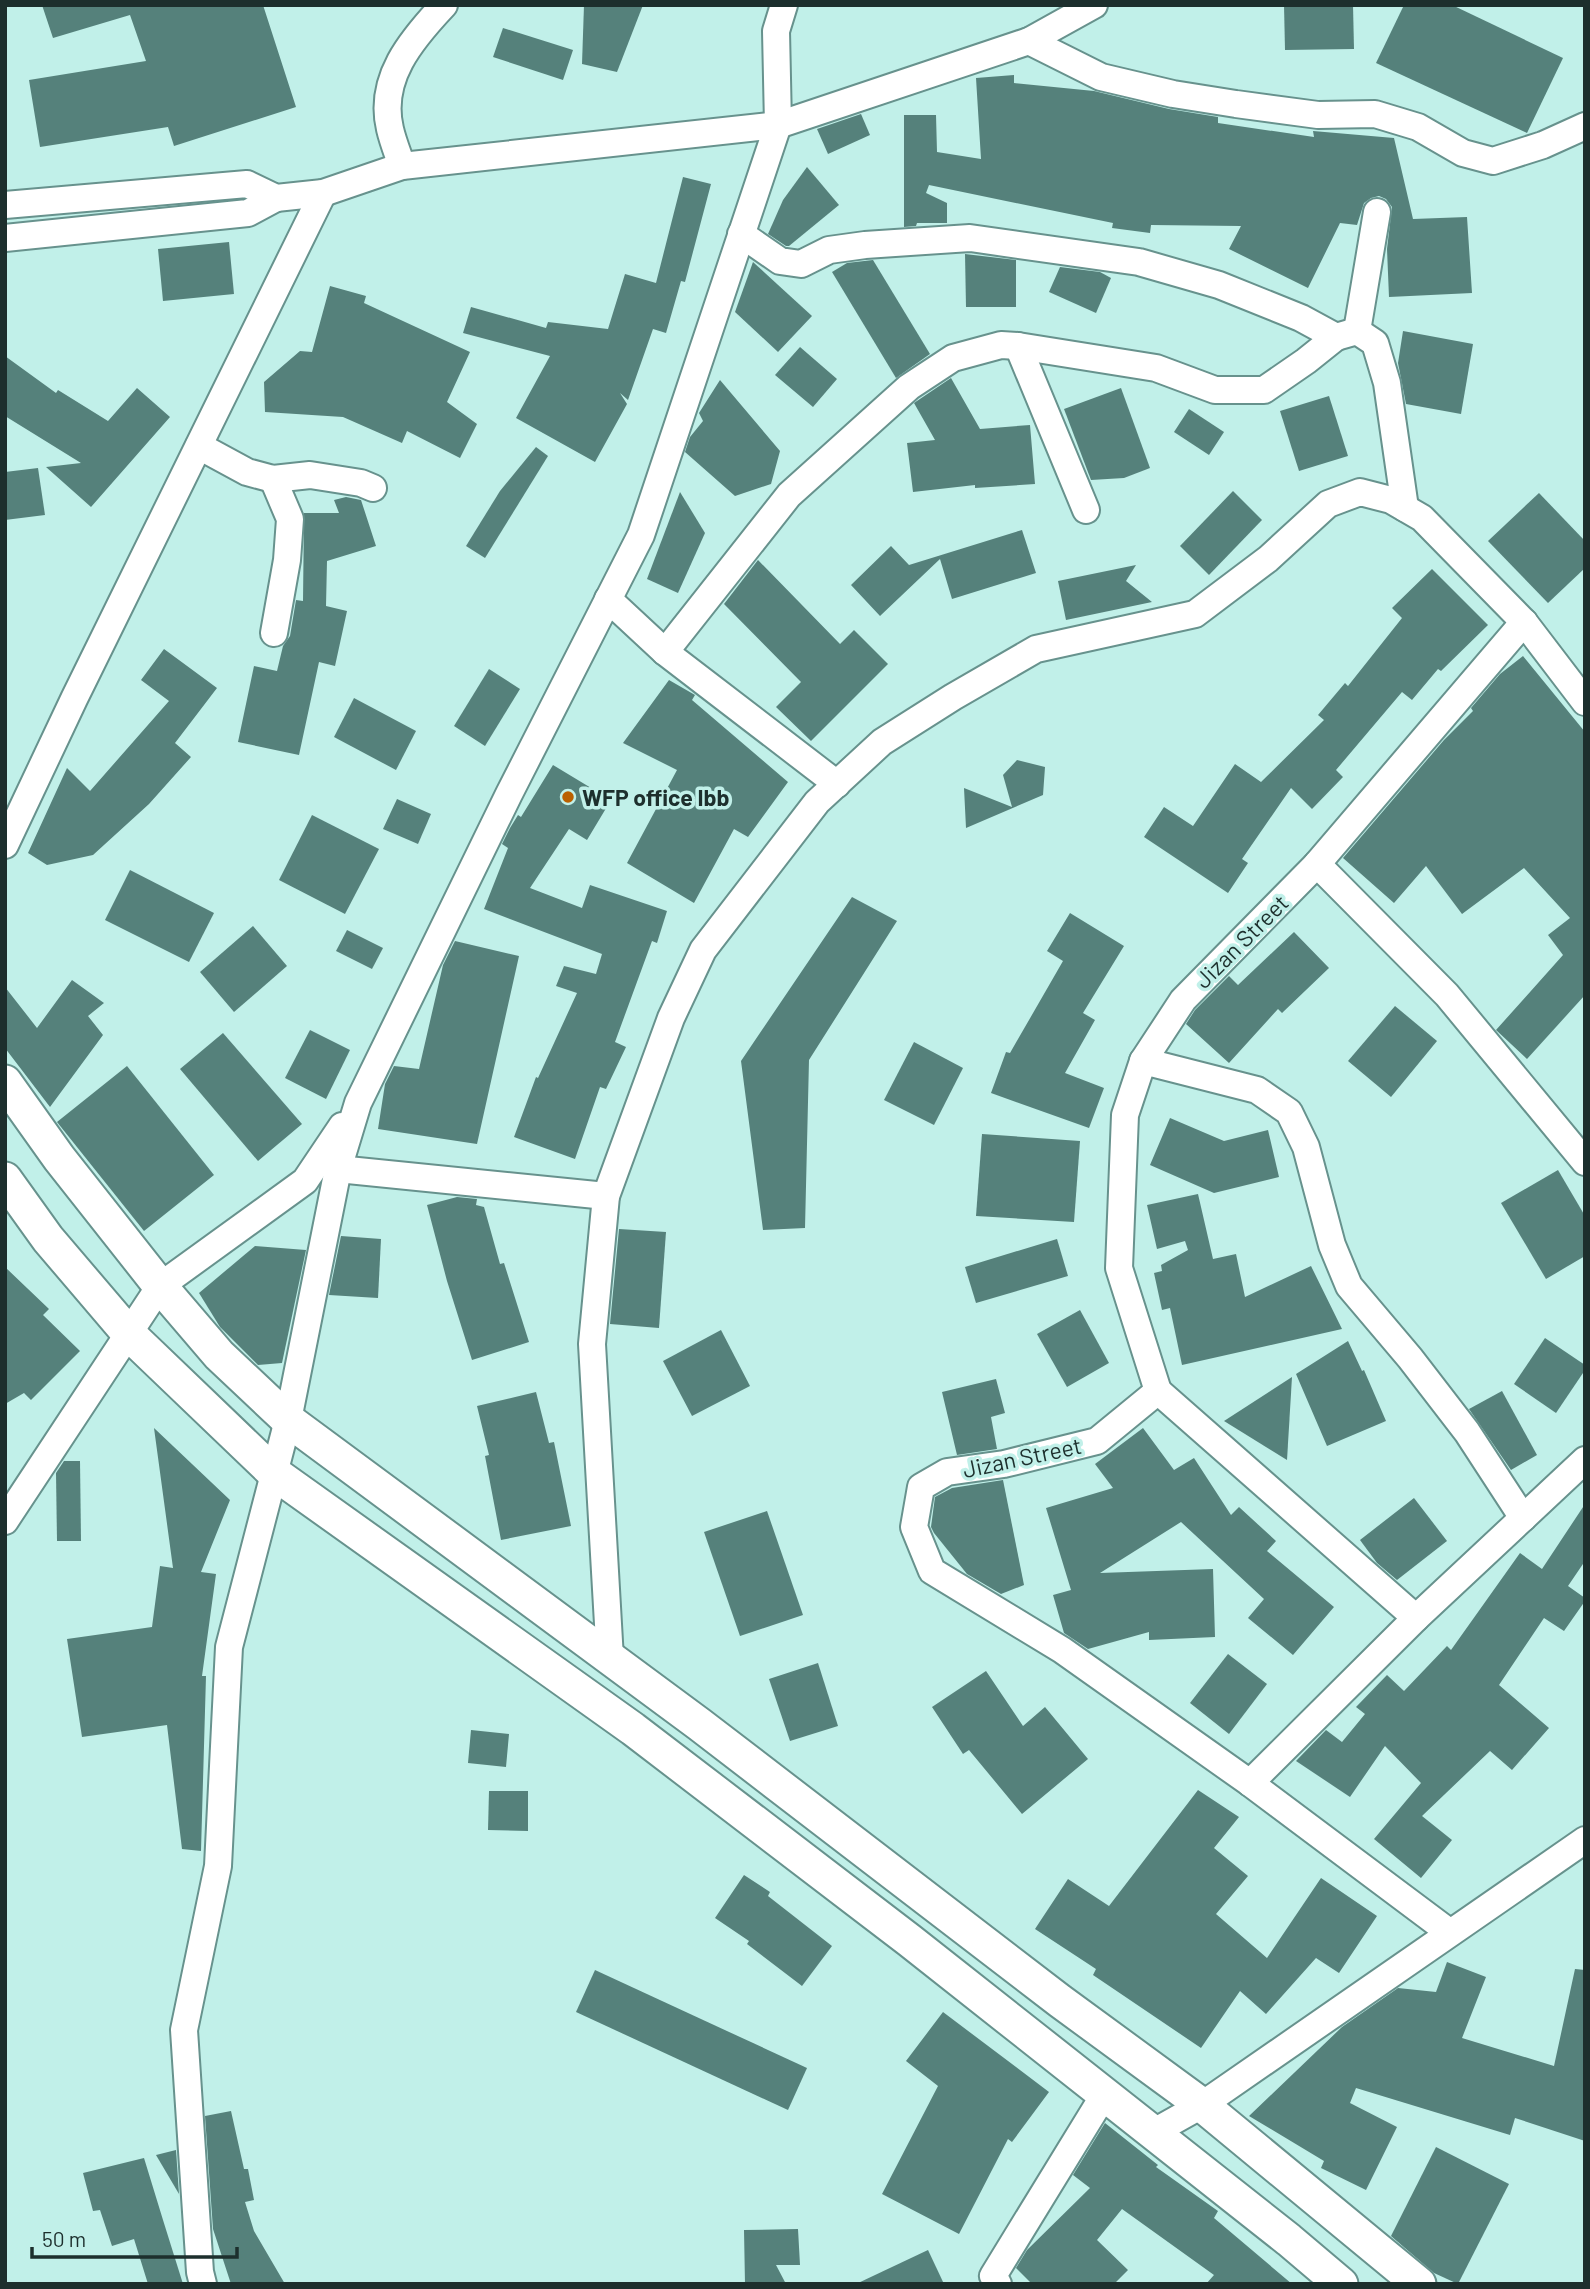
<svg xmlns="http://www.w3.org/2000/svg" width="1590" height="2289" viewBox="0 0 1590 2289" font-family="Barlow,sans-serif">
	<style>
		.building { fill: #55817b }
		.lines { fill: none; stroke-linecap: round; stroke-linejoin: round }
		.minor-casing { stroke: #67928d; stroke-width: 30 }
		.tertiary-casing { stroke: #67928d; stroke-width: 37 }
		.minor { stroke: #fff; stroke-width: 26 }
		.tertiary { stroke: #fff; stroke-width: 33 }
		.poi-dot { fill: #ba6000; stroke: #c1f0e9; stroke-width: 2.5 }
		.labels { text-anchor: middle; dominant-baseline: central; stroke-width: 7; stroke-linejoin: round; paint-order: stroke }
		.poi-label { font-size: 23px; font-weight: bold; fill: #1d2f2d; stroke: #c1f0e9; text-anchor: start }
		.street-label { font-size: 23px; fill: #1d2f2d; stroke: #c1f0e9 }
	</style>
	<rect width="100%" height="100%" fill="#c1f0e9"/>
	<g class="building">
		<path d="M42 5H263L296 107 174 146 168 127 40 147 29 80 146 61 130 15 53 38Z"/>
		<path d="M584 5H643L617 72 582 64Z"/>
		<path d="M1284 5H1353L1354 49 1285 50Z"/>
		<path d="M1404 5H1452L1563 58 1527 133 1376 63Z"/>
		<path d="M503 28 573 50 563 80 493 57Z"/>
		<path d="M1014 75V83L1094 91 1169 109 1218 117V123L1314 137 1313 131 1394 138 1413 219 1467 217 1472 293 1389 297 1387 249 1392 207 1386 199 1379 196 1371 198 1364 203 1357 225 1340 223 1308 288 1229 249 1241 226 1151 225 1150 233 1112 228 1113 223 929 185 926 193 947 203V223H917L916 226 904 227V115H936L937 152 981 159 976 78Z"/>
		<path d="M861 114 870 135 828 154 817 129Z"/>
		<path d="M807 167 839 205 789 246H786L768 234 783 200Z"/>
		<path d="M683 177 711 184 685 282 681 281 666 333 653 329 628 400 620 393 627 404 595 462 516 418 550 356 463 333 471 307 546 328 548 322 608 329 625 274 656 283Z"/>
		<path d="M229 242 234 294 163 301 158 249Z"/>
		<path d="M965 254 1016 260V307H966Z"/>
		<path d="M873 260 930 354 896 378 832 272 847 263Z"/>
		<path d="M753 262 812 316 778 352 735 312Z"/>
		<path d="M1060 267 1100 272 1111 278 1096 313 1049 292Z"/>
		<path d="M330 286 366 296 364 303 470 352 447 402 477 424 460 458 407 431 402 443 343 417 265 412 264 382 300 351 312 352Z"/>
		<path d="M1403 331 1473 344 1461 414 1406 404 1398 363Z"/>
		<path d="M800 347 837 379 813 407 775 375Z"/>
		<path d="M5 356 56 393 58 390 108 421 137 388 170 417 91 507 46 467 81 463 5 416Z"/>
		<path d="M951 378 980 429 1030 425 1035 484 975 488V485L913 492 907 443 935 440 914 403Z"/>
		<path d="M720 380 780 451 771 484 735 496 685 452 690 437 703 421 699 413Z"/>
		<path d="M1121 388 1150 468 1124 478 1091 480 1064 409Z"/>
		<path d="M1329 396 1348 456 1299 471 1280 411Z"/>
		<path d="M1189 409 1224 432 1209 455 1174 432Z"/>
		<path d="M536 447 548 456 485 558 466 546 500 491Z"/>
		<path d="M38 468 45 515 5 520V472Z"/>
		<path d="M1233 491 1262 520 1209 575 1180 546Z"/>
		<path d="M680 492 705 533 678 593 647 579Z"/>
		<path d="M1539 493 1585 541V568L1548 603 1488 541Z"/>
		<path d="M346 497 361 500 376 546 327 561 326 606 347 611 335 666 319 662 299 755 238 742 254 666 277 671 283 646 290 636 296 600 303 601 304 513H339L334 500Z"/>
		<path d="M1022 530 1036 573 952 599 940 559 880 616 851 585 891 546 909 565Z"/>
		<path d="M758 560 840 644 854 630 888 664 811 741 776 707 801 682 724 604Z"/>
		<path d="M1136 565 1126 581 1152 602 1066 620 1058 581Z"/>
		<path d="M1432 569 1488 625 1441 671 1438 669 1412 700 1402 692 1336 770 1343 777 1312 809 1291 788 1242 859 1248 863 1228 893 1144 837 1164 807 1193 826 1235 764 1261 782 1324 720 1318 715 1345 683 1348 686 1402 618 1392 608Z"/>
		<path d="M164 649 217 688 175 743 191 757 149 804 93 855 47 865 28 853 67 768 90 791 169 701 141 680Z"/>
		<path d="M1523 656 1585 732V995L1527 1059 1496 1030 1563 955 1548 935 1570 918 1524 868 1462 914 1426 866 1394 903 1343 858 1444 740 1473 711 1471 708 1500 674Z"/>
		<path d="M489 669 520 689 485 746 454 726Z"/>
		<path d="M669 680 695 695 692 700 788 782 748 837 734 829 694 903 627 863 677 770 623 743Z"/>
		<path d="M354 698 416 731 396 770 334 737Z"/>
		<path d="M1017 760 1045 767 1043 795 966 828 964 788 1012 807 1003 775Z"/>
		<path d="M553 765 611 800 587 840 569 829 530 888 582 908 590 885 667 911 657 943 652 941 615 1042 626 1047 606 1089 600 1087 575 1159 514 1137 536 1077 538 1078 577 993 556 986 564 966 596 974 602 954 484 909 508 848 502 844 510 828 518 815 521 817Z"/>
		<path d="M397 799 431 814 418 844 383 829Z"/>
		<path d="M312 815 379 849 345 914 279 880Z"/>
		<path d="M130 870 214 913 189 962 105 920Z"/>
		<path d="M852 897 897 921 809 1060 805 1228 763 1230 741 1061Z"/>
		<path d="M1070 913 1124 946 1083 1013 1095 1020 1065 1073 1104 1088 1089 1128 991 1093 1006 1052 1010 1053 1063 961 1047 951Z"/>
		<path d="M253 926 287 966 234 1012 200 972Z"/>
		<path d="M347 930 383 948 372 969 336 951Z"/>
		<path d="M1294 932 1329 968 1282 1013 1278 1009 1229 1063 1186 1024 1195 1010 1229 976 1238 985Z"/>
		<path d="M455 941 519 956 477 1144 378 1129 385 1084 394 1066 419 1069 443 965Z"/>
		<path d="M72 980 104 1003 88 1016 103 1035 50 1107 5 1048V987L37 1028Z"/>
		<path d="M1395 1006 1437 1041 1391 1097 1348 1061Z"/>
		<path d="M310 1030 350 1050 326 1099 285 1078Z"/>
		<path d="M223 1033 302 1124 258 1161 180 1069Z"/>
		<path d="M914 1042 963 1068 934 1125 884 1100Z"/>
		<path d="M127 1066 214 1175 144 1231 57 1122Z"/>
		<path d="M1170 1118 1224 1141 1268 1130 1279 1177 1214 1193 1150 1165Z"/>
		<path d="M982 1134 1080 1141 1074 1222 976 1216Z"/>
		<path d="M1558 1170 1585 1216V1256L1546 1279 1501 1203Z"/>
		<path d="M1198 1194 1213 1259 1236 1254 1245 1297 1311 1266 1342 1329 1182 1365 1170 1308 1162 1310 1154 1273 1162 1271 1161 1265 1188 1250 1185 1241 1157 1249 1147 1205Z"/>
		<path d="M457 1197 477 1199 476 1205 484 1207 500 1264 504 1263 529 1342 472 1360 447 1281 427 1205Z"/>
		<path d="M619 1229 666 1232 659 1328 610 1324Z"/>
		<path d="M341 1236 381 1239 378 1298 329 1295Z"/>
		<path d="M1057 1239 1068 1276 976 1303 965 1267Z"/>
		<path d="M255 1246 306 1250 282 1363 258 1365 220 1327 199 1293Z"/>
		<path d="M5 1267 49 1309 43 1315 80 1351 31 1400 24 1393 5 1404Z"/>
		<path d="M1080 1310 1109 1363 1067 1387 1037 1334Z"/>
		<path d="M721 1330 750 1386 692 1416 663 1361Z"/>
		<path d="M1545 1338 1585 1365V1370L1556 1413 1514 1384Z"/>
		<path d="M1348 1341 1362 1371 1364 1370 1386 1421 1327 1446 1296 1374Z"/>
		<path d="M1292 1377 1287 1460 1224 1421Z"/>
		<path d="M996 1379 1005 1413 991 1417 997 1449 957 1455 942 1392Z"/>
		<path d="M1502 1391 1537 1455 1511 1470 1469 1409Z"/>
		<path d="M536 1392 549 1443 554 1442 571 1526 501 1540 485 1456 489 1455 477 1406Z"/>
		<path d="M154 1428 230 1500 201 1572 216 1574 202 1676H206L201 1851 182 1849 167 1725 82 1737 67 1639 152 1627 160 1566 173 1568Z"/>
		<path d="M1143 1428 1174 1470 1194 1458 1231 1515 1239 1507 1276 1541 1267 1551 1334 1607 1293 1655 1248 1618 1264 1599 1181 1522 1100 1573 1213 1569 1215 1637 1149 1640V1632L1088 1649 1064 1633 1053 1595 1071 1590 1046 1508 1113 1488 1095 1464Z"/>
		<path d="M64 1461H80L81 1541H57L56 1473Z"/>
		<path d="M1003 1480 1024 1585 1001 1594 967 1574 934 1533 931 1527 935 1497 952 1488Z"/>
		<path d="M1414 1498 1447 1541 1397 1580 1377 1563 1360 1540Z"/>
		<path d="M1585 1504V1561L1568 1586 1585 1598V1601L1564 1631 1544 1618 1499 1685 1549 1728 1512 1770 1490 1751 1422 1816 1452 1840 1421 1878 1374 1839 1421 1783 1385 1746 1350 1797 1296 1761 1326 1730 1342 1742 1365 1714 1356 1707 1387 1675 1404 1691 1447 1646 1451 1650 1520 1553 1542 1569Z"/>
		<path d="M767 1511 803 1615 740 1636 704 1532Z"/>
		<path d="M1228 1654 1267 1684 1229 1734 1190 1703Z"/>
		<path d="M818 1663 838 1726 790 1741 769 1679Z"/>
		<path d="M986 1671 1023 1726 1045 1707 1088 1759 1022 1814 969 1750 963 1754 932 1707Z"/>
		<path d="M471 1730 509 1734 506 1767 468 1763Z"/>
		<path d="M1198 1790 1239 1817 1214 1848 1248 1876 1216 1914 1267 1958 1321 1878 1377 1916 1339 1973 1316 1958 1266 2014 1240 1991 1201 2048 1093 1975 1096 1969 1035 1929 1068 1879 1109 1906Z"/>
		<path d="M489 1791H528V1831L488 1830Z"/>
		<path d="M744 1875 770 1892 768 1896 832 1946 802 1986 747 1944 749 1941 715 1918Z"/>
		<path d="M1447 1962 1486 1977 1462 2038 1554 2066 1575 1969 1585 1970V2141L1515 2118 1510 2135 1356 2088 1350 2103 1397 2127 1366 2190 1321 2168 1324 2161 1249 2116 1342 2027 1398 1988 1436 1992Z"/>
		<path d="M595 1970 807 2068 788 2110 576 2012Z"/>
		<path d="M943 2012 1049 2092 1012 2142 1008 2139 959 2234 882 2194 938 2086 906 2061Z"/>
		<path d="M231 2111 244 2169H248L254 2200 245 2202 254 2231 285 2284H231L213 2229 205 2116Z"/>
		<path d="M1105 2123 1158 2165 1156 2167 1218 2211 1214 2218 1292 2284H1206L1214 2275 1122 2209 1097 2240 1128 2270 1114 2284H1032L1016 2268 1027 2250 1090 2188 1073 2175Z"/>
		<path d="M1436 2147 1509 2184 1458 2284 1434 2273 1391 2236Z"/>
		<path d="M176 2150 179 2194 156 2155Z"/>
		<path d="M144 2158 163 2220 183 2284H148L134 2239 112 2246 100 2210 93 2211 83 2173Z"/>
		<path d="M798 2229 800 2265H776L786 2284H745L744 2230Z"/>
		<path d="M928 2250 944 2284H856Z"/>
	</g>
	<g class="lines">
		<g class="minor-casing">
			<g id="minor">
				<path d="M1029 41 1101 77 1173 94 1236 104 1318 115 1375 114 1418 127 1463 153 1493 161 1543 145 1585 126"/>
				<path d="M402 166C398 154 393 142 390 129 378 79 411 40 444 5"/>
				<path d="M5 205 247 184 276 198 323 193 402 166 778 125 1029 41 1094 5"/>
				<path d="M741 234 780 261 801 264 829 250 865 245 970 238 1139 262 1219 285 1301 318 1336 337 1357 331 1375 343 1387 383 1405 508"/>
				<path d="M5 238 248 213 276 198"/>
				<path d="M1357 331 1377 212"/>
				<path d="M1018 346 1086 510"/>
				<path d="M199 446 247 472 273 479 310 475 361 483 373 488"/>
				<path d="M273 479 290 519 287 560 274 633"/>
				<path d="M608 599 665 652 837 784"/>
				<path d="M665 652 789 495 909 387 953 358 1001 345 1018 346 1156 368 1215 390H1264L1306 361 1336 337"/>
				<path d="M5 845 74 699 323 193"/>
				<path d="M1317 864 1447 995 1585 1162"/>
				<path d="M1143 1061 1257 1090 1289 1112 1306 1147 1332 1245 1349 1286 1410 1358 1467 1432 1523 1518"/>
				<path d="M338 1169 606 1196"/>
				<path d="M1158 1391 1416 1618"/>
				<path d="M5 1521 160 1286 305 1181 342 1126"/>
				<path d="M610 1659 592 1344 606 1196 671 1018 703 950 817 802 882 742 953 697 1036 649 1195 614 1268 559 1328 504 1360 492 1391 500 1422 518 1524 622 1585 702"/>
				<path d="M1250 1783 1416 1618 1585 1460"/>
				<path d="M1449 1932 1250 1783 1062 1650 932 1571 914 1527 921 1487 947 1472 1004 1464 1097 1441 1158 1391 1119 1268 1125 1115 1143 1061 1183 1000 1317 864 1524 622"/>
				<path d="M1152 2133 1202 2105 1585 1840"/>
				<path d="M203 2284 200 2272 184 2030 218 1866 229 1647 288 1420 338 1169 358 1103 509 794 641 535 778 125 776 31 784 5"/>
				<path d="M998 2284 993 2276 1104 2095"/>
			</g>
		</g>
		<g class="tertiary-casing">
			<g id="tertiary">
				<path d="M5 1082 59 1158 160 1286 219 1355 288 1420 699 1724 1060 2001 1202 2105 1419 2284"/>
				<path d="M5 1179 48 1239 129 1334 274 1473 633 1729 909 1940 1289 2240 1341 2284"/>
			</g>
		</g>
		<use href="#minor" class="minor"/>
		<use href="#tertiary" class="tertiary"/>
	</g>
	<circle class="poi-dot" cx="568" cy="797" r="7"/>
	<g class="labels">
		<g class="poi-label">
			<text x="582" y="797">WFP office Ibb</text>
		</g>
		<g class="street-label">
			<text transform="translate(1241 941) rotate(-45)">Jizan Street</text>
			<text transform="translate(1022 1457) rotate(-12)">Jizan Street</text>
		</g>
	</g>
	<rect width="1590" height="2289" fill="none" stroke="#1d2f2d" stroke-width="14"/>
	<path d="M32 2247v10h205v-10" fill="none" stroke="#1d2f2d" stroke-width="3.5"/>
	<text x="42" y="2247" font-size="21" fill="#1d2f2d" stroke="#c1f0e9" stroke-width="5" paint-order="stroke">50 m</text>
</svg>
